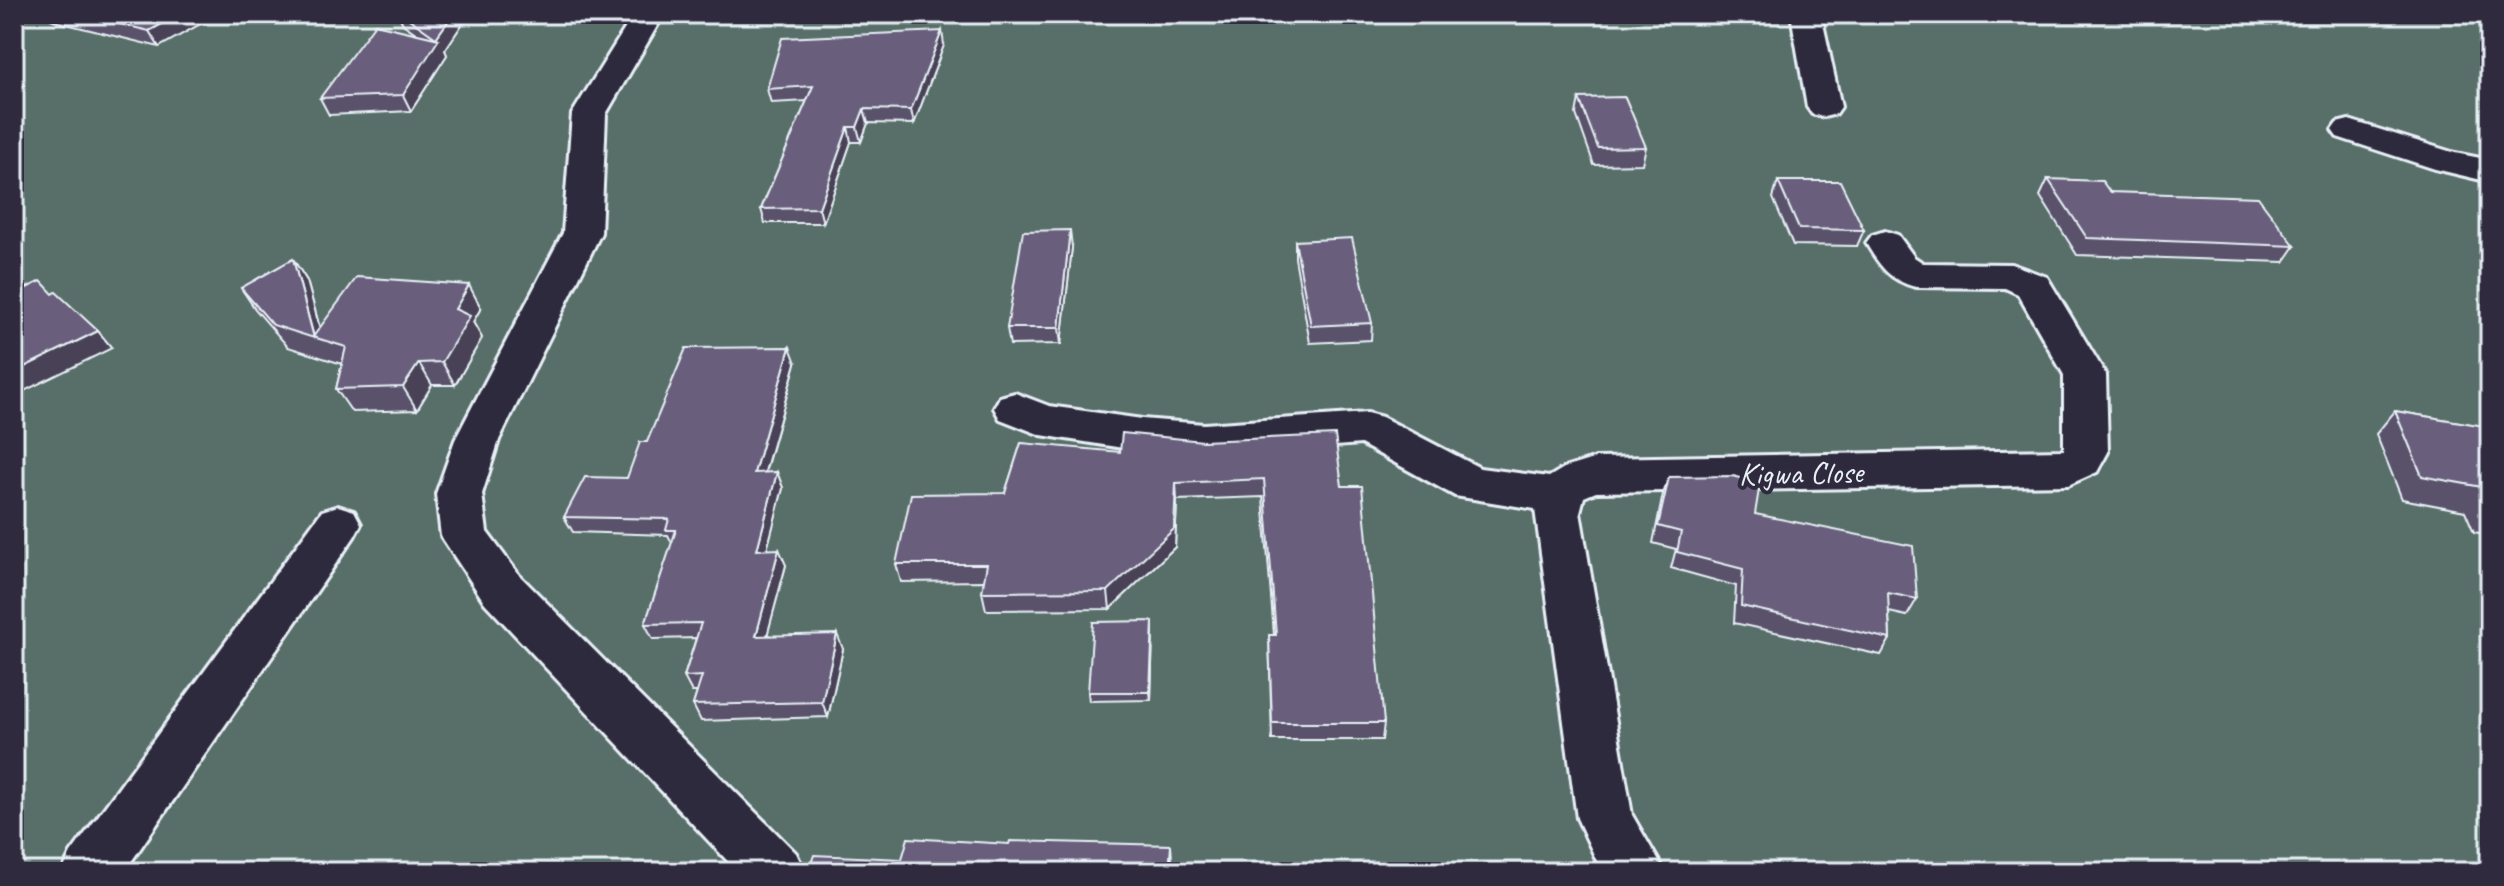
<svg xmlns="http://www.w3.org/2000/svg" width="2504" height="886" viewBox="0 0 2504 886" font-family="Caveat,sans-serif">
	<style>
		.green { fill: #596e67; stroke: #a0b0b0; stroke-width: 2 }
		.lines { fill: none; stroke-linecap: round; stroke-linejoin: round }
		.minor-casing { stroke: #e8f1f8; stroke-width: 6 }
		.minor { fill: #2f2a3d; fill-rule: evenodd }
		.wall { fill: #5a516a; stroke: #e8f1f8; stroke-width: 2 }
		.shaded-wall { fill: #4a4256; stroke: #e8f1f8; stroke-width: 2 }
		.building { fill: #695e7b; stroke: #e8f1f8; stroke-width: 2 }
		.labels { text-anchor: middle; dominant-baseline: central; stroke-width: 8; stroke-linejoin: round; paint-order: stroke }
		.street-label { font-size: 32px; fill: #e8f1f8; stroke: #2f2a3d }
	</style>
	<rect width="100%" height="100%" fill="#2f2a3d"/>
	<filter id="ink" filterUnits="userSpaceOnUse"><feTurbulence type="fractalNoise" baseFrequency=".0125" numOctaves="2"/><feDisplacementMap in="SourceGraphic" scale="16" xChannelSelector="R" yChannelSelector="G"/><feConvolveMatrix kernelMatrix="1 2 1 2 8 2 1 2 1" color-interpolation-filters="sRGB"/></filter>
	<g filter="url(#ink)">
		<rect class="green" x="14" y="14" width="2476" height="858"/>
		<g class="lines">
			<g class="minor-casing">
				<g id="minor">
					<path d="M634 14H664L606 114 601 233 499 440 482 494 487 532 519 575 796 853 805 872H738L485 603 441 536 436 494 455 440 563 233 572 114Z"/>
					<path d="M1791 14H1821L1841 107 1836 114 1824 117 1812 114 1807 107Z"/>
					<path d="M2349 120 2455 153 2490 160V182L2435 169 2337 137 2332 130 2337 123Z"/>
					<path d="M1885 231 1898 235 1914 257 1923 263 2011 264 2047 277 2106 375 2108 452 2097 472 2068 485 1596 492 1584 497 1580 512 1632 815 1665 872H1602L1577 818 1535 509 1455 496 1361 444 1204 456 1142 451 1041 435 1000 419 994 408 1000 397 1015 393 1049 406 1142 419 1204 424 1367 413 1382 417 1480 468 1549 477 1564 468 1596 458 2064 450V375L2018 294 2005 288 1916 287C1889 280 1880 266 1866 243L1872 235Z"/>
					<path d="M338 506 354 511 361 524 354 537 124 872H62L71 853 322 511Z"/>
				</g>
			</g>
			<use href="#minor" class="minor"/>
		</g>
		<g class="wall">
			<path d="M39 14H218L159 47 58 22Z"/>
			<path d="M398 14H469L445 50 447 55 411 111 329 115 320 98 417 34 403 24Z"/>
			<path d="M944 45 914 124 868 123 861 142H851L823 223H765L761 209 807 101 771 103 767 89Z"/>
			<path d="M1579 98 1646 147 1642 164 1594 165 1576 114Z"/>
			<path d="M2048 179 2110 192 2295 246 2284 262 2077 255 2040 196Z"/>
			<path d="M1778 181 1864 230 1857 246 1793 245 1773 198Z"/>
			<path d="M1295 241 1372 323 1371 340 1310 343 1295 258Z"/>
			<path d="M1072 247 1061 344 1010 345 1007 328Z"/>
			<path d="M293 259 307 281 320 328 481 308 473 322 482 338 455 385H432L417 410 352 412 336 389 342 364 288 347 255 309 241 288Z"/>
			<path d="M796 363 765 473 777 472 783 488 767 549 786 565 767 635 843 649 828 717 701 721 693 705 697 692H692L684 677 696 638 653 639 645 624 672 543 668 535 573 532 564 517 627 478 647 442Z"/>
			<path d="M2395 411 2490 427V535L2474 532 2465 511 2402 499 2376 434Z"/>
			<path d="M1021 443 1342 486 1384 723 1382 740H1272L1269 635H1274L1263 497 1177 500 1175 547 1110 609 986 610 982 592 984 581 901 582 896 564 1005 493Z"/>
			<path d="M1669 477 1755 514 1917 599 1907 616 1889 612 1890 639 1881 655 1734 623 1736 586 1671 568 1676 549 1653 543 1663 494Z"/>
			<path d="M1153 630 1151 700 1089 701 1088 692Z"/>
		</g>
		<g class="shaded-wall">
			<path d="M180 14H218L159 47 149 31Z"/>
			<path d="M453 14H469L445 50 447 55 411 111 403 95 436 38Z"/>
			<path d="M942 31 944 45 914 124 911 110Z"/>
			<path d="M864 109 868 123 861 142 857 127Z"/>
			<path d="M848 127 851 142 823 223 819 208Z"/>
			<path d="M1070 230 1072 247 1061 344 1059 328Z"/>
			<path d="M293 259 307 281 323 340 314 337Z"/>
			<path d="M469 285 481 308 473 322 482 338 455 385 442 362 455 309Z"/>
			<path d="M98 331 112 348 14 396V372Z"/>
			<path d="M790 347 796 363 760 489 754 473Z"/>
			<path d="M419 363 432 385 417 410 403 387Z"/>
			<path d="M777 472 783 488 763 565 757 550Z"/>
			<path d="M1176 483 1177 500 1175 547 1110 609 1108 591Z"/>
			<path d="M779 549 786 565 763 651 756 636Z"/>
			<path d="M1153 621V630L1151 700 1150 692Z"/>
			<path d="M837 634 843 649 828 717 822 702Z"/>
			<path d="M1171 845 1172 860 1171 872H1169Z"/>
		</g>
		<g class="building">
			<path d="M78 14H180L149 31Z"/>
			<path d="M402 14H453L436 38Z"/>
			<path d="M375 24 439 39 403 95 320 98Z"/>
			<path d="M942 31 911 110 864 109 857 127H848L819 208 761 209 813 86 767 89 782 38Z"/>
			<path d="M1625 97 1646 147 1598 148 1579 98Z"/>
			<path d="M2048 179 2102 181 2110 192 2258 197 2295 246 2087 238Z"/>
			<path d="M1778 181H1840L1864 230 1799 229Z"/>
			<path d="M1070 230 1059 328H1007L1023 231Z"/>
			<path d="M1352 238 1372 323 1311 326 1295 241Z"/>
			<path d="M293 259 314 338 273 325 241 288Z"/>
			<path d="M357 277 469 285 455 309 470 316 442 362 419 363 403 387 336 389 346 347 313 337Z"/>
			<path d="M41 281 53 294 56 292 98 331 14 372V294Z"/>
			<path d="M790 347 754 473 777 472 757 550 779 549 756 636 837 634 822 702 693 705 702 676 684 677 701 623 645 624 676 530H666L669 519 564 517 585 477 627 478 640 442H647L686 348Z"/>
			<path d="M2395 411 2490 427V495L2487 488 2422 476Z"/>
			<path d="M1122 433 1203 441 1335 435 1342 486H1362L1384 723H1272L1269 635H1276L1264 479 1176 483 1174 529 1108 591 982 592 987 564H896L911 494 1005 493 1021 443 1120 452Z"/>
			<path d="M1733 476 1760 483 1755 514 1913 546 1917 599 1888 593 1890 639 1741 606 1743 569 1677 552 1681 532 1658 526 1669 477Z"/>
			<path d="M1153 621 1150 692H1088L1093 622Z"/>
			<path d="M908 838 1009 844 1010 841 1171 845 1169 872H808L814 855 902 859Z"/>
		</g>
	</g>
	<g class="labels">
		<g class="street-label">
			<text transform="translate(1801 473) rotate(-1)">Kigwa Close</text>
		</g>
	</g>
	<rect width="2504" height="886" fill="none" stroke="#2f2a3d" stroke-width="48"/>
	<rect x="24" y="24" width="2456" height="838" fill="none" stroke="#e8f1f8" stroke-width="3" filter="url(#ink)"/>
</svg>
